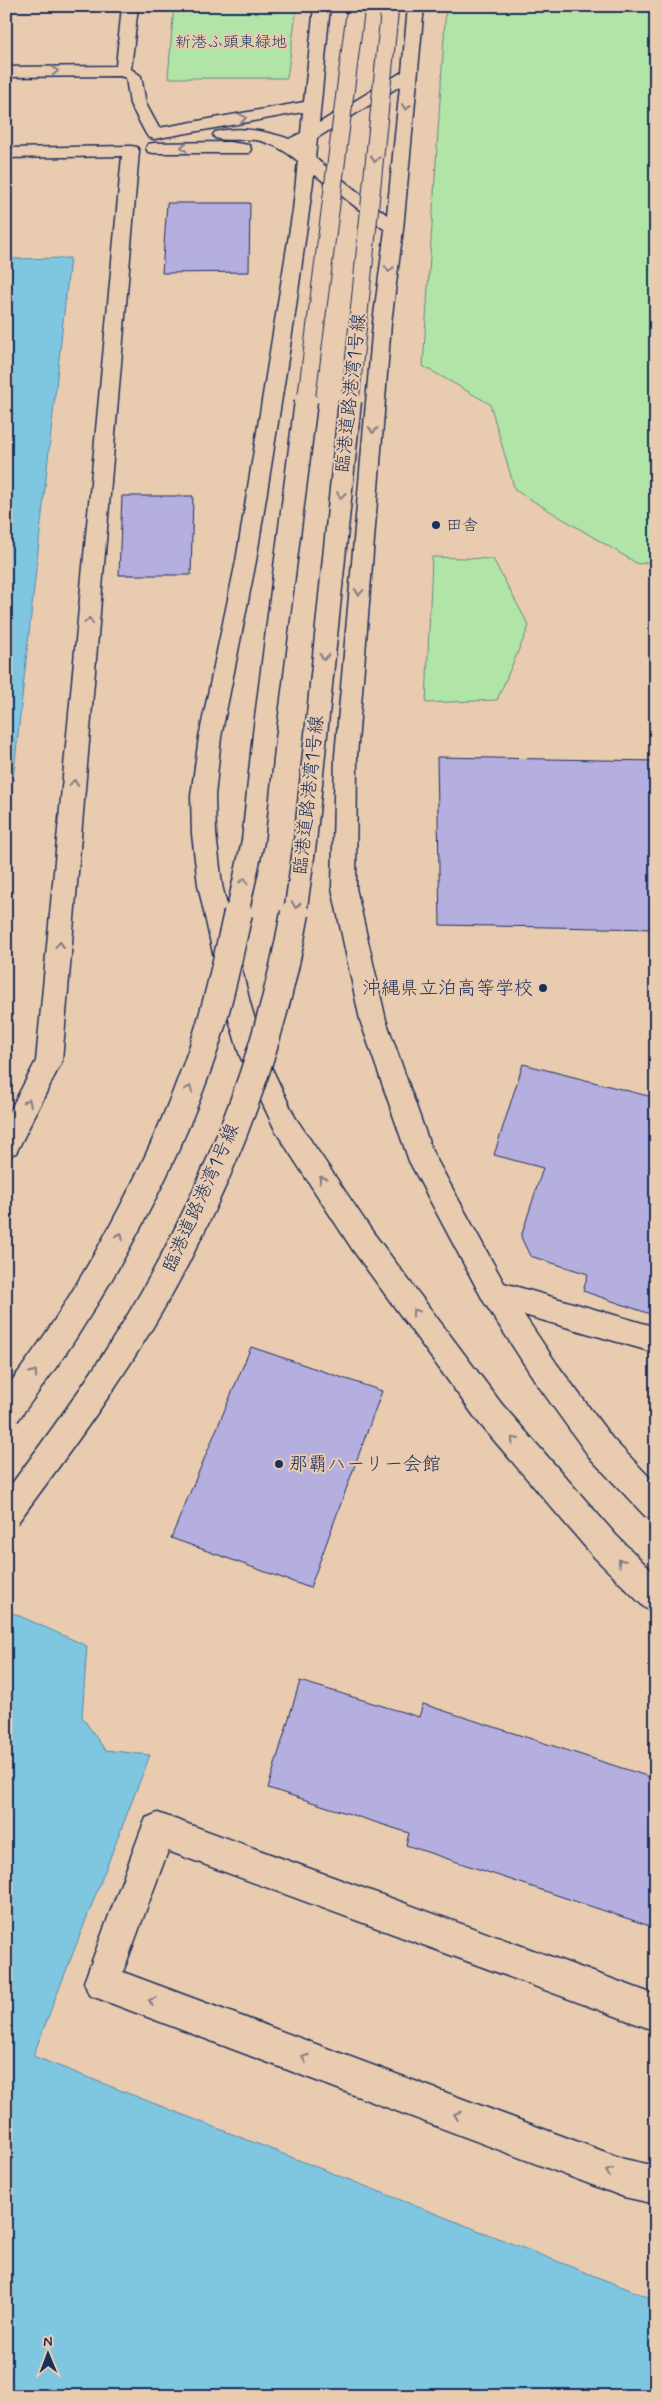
<svg xmlns="http://www.w3.org/2000/svg" width="662" height="2402" viewBox="0 0 662 2402" font-family="Mynerve,'Klee One',sans-serif">
	<style>
		.green { fill: #b0e5a7; stroke: #668a82 }
		.water { fill: #7fc6e0; stroke: #578aac }
		.building { fill: #b5afe0; stroke: #1b2f5e }
		.lines { fill: none; stroke-linecap: round; stroke-linejoin: round }
		.minor-casing { stroke: #1b2f5e; stroke-width: 3 }
		.minor { fill: #e9cbaf; fill-rule: evenodd }
		.minor-bridge-far2-casing { stroke: #1b2f5e; stroke-width: 19; stroke-linecap: butt }
		.minor-bridge-far1-casing { stroke: #1b2f5e; stroke-width: 25; stroke-linecap: butt }
		.minor-bridge-casing { stroke: #1b2f5e; stroke-width: 31; stroke-linecap: butt }
		.minor-bridge-far2 { stroke: #e9cbaf; stroke-width: 17 }
		.minor-bridge-far1 { stroke: #e9cbaf; stroke-width: 22 }
		.minor-bridge { stroke: #e9cbaf; stroke-width: 28 }
		.oneway { stroke: #827d86 }
		.poi-dot { fill: #1b2f5e; stroke: #e9cbaf; stroke-width: 2 }
		.labels { text-anchor: middle; dominant-baseline: central; stroke-width: 4; stroke-linejoin: round; paint-order: stroke }
		.far-park-label { font-size: 16px; fill: #2a4165; stroke: #e9cbaf }
		.far-poi-label { font-size: 16px; fill: #1b2f5e; stroke: #e9cbaf; text-anchor: start }
		.street-label { font-size: 19px; fill: #1b2f5e; stroke: #e9cbaf }
		.poi-label { font-size: 19px; fill: #1b2f5e; stroke: #e9cbaf; text-anchor: end }
	</style>
	<rect width="100%" height="100%" fill="#e9cbaf"/>
	<filter id="ink" filterUnits="userSpaceOnUse"><feTurbulence type="fractalNoise" baseFrequency=".02" numOctaves="2"/><feDisplacementMap in="SourceGraphic" scale="10" xChannelSelector="R" yChannelSelector="G"/><feConvolveMatrix kernelMatrix="1 2 1 2 8 2 1 2 1" color-interpolation-filters="sRGB"/></filter>
	<g filter="url(#ink)">
		<g class="green">
			<path d="M174 6H297L287 78H168Z"/>
			<path d="M446 6H656V561L638 564 515 490 490 404 423 366Z"/>
			<path d="M432 557 493 559 529 626 497 700 426 703Z"/>
		</g>
		<g class="water">
			<path d="M70 258 6 844V259Z"/>
			<path d="M6 1610 87 1646 82 1717 105 1750 150 1755 33 2056 656 2300V2396H6Z"/>
		</g>
		<g class="building">
			<path d="M167 203H250L249 272 162 273Z"/>
			<path d="M122 496H193L191 575H119Z"/>
			<path d="M437 757 656 761V929L440 925Z"/>
			<path d="M523 1064 656 1098V1316L583 1291 588 1274 530 1256 521 1237 543 1168 494 1155Z"/>
			<path d="M251 1347 382 1391 310 1588 171 1538Z"/>
			<path d="M300 1681 419 1717 423 1704 656 1779V1928L406 1845 409 1833 268 1788Z"/>
		</g>
		<g class="lines">
			<g class="minor-casing">
				<g id="minor">
					<path d="M122 6H138L131 69 141 76 146 104 159 128 304 102 314 6H330L319 123 402 72 408 6H424L403 229 391 323 357 756 356 888 386 1020 432 1151 504 1283 656 1327V1353L524 1315 557 1364 612 1438 656 1484V1521L645 1516 590 1458 537 1384 484 1302 409 1161 360 1020 332 888 335 756 373 323 385 230 314 174 294 321 256 561 221 737 215 796 216 834 222 885 250 1003 266 1056 295 1117 372 1231 501 1403 616 1535 656 1575V1613L645 1608 594 1557 479 1423 352 1249 276 1132 240 1056 224 1003 198 885 192 834 191 796 199 737 236 561 293 210 298 161C285 151 273 143 256 140 242 138 228 142 215 138L213 135 215 132C238 126 267 131 289 139L301 133 303 112 154 139 148 137 146 134 130 104 126 78 120 76 6 77V67L116 66ZM400 86 387 215 315 158 317 138Z"/>
					<path d="M229 142 249 145 251 149 249 153H154L148 152 146 148 148 144 154 143Z"/>
					<path d="M131 146 137 147 139 151 62 1061 16 1153 6 1156V1118L36 1061 122 156 6 158V148Z"/>
					<path d="M158 1813 656 1995V2031L168 1851 123 1972 624 2159 656 2166V2204L624 2197 89 1995 84 1982 141 1830 146 1818Z"/>
				</g>
			</g>
			<use href="#minor" class="minor"/>
			<g class="minor-bridge-far2-casing">
				<g id="minor-bridge-far2">
					<path d="M306 402 356 6"/>
					<path d="M350 402 390 6"/>
				</g>
			</g>
			<g class="minor-bridge-far1-casing">
				<g id="minor-bridge-far1">
					<path d="M237 914 253 841 264 734 306 401"/>
					<path d="M295 914 305 842 350 401"/>
				</g>
			</g>
			<g class="minor-bridge-casing">
				<g id="minor-bridge">
					<path d="M6 1413C27 1383 50 1354 69 1323 119 1244 164 1158 196 1070 215 1019 226 966 238 913"/>
					<path d="M6 1515C67 1433 129 1349 176 1257 232 1150 274 1032 295 913"/>
				</g>
			</g>
			<use href="#minor-bridge-far2" class="minor-bridge-far2"/>
			<use href="#minor-bridge-far1" class="minor-bridge-far1"/>
			<use href="#minor-bridge" class="minor-bridge"/>
		</g>
		<defs><path id="oneway-chevron" d="M-2-3.5L2.5 0L-2 3.5" fill="none" stroke-width="1.6" stroke-linecap="round" stroke-linejoin="round" transform="scale(1.25)"/></defs>
		<g class="oneway">
			<use href="#oneway-chevron" transform="translate(55 71) rotate(-1)"/>
			<use href="#oneway-chevron" transform="translate(406 107) rotate(96)"/>
			<use href="#oneway-chevron" transform="translate(243 118) rotate(-10)"/>
			<use href="#oneway-chevron" transform="translate(184 147) rotate(179)"/>
			<use href="#oneway-chevron" transform="translate(375 159) rotate(96)"/>
			<use href="#oneway-chevron" transform="translate(389 269) rotate(97)"/>
			<use href="#oneway-chevron" transform="translate(373 430) rotate(95)"/>
			<use href="#oneway-chevron" transform="translate(341 495) rotate(96)"/>
			<use href="#oneway-chevron" transform="translate(359 592) rotate(95)"/>
			<use href="#oneway-chevron" transform="translate(89 621) rotate(-85)"/>
			<use href="#oneway-chevron" transform="translate(324 657) rotate(96)"/>
			<use href="#oneway-chevron" transform="translate(74 783) rotate(-85)"/>
			<use href="#oneway-chevron" transform="translate(244 881) rotate(-78)"/>
			<use href="#oneway-chevron" transform="translate(296 905) rotate(98)"/>
			<use href="#oneway-chevron" transform="translate(60 945) rotate(-85)"/>
			<use href="#oneway-chevron" transform="translate(189 1089) rotate(-69)"/>
			<use href="#oneway-chevron" transform="translate(28 1102) rotate(-63)"/>
			<use href="#oneway-chevron" transform="translate(322 1179) rotate(-123)"/>
			<use href="#oneway-chevron" transform="translate(120 1236) rotate(-63)"/>
			<use href="#oneway-chevron" transform="translate(415 1312) rotate(-126)"/>
			<use href="#oneway-chevron" transform="translate(34 1373) rotate(-55)"/>
			<use href="#oneway-chevron" transform="translate(514 1440) rotate(-131)"/>
			<use href="#oneway-chevron" transform="translate(621 1562) rotate(-135)"/>
			<use href="#oneway-chevron" transform="translate(152 2001) rotate(-159)"/>
			<use href="#oneway-chevron" transform="translate(305 2058) rotate(-159)"/>
			<use href="#oneway-chevron" transform="translate(457 2115) rotate(-159)"/>
			<use href="#oneway-chevron" transform="translate(609 2172) rotate(-159)"/>
		</g>
	</g>
	<g class="poi-dot">
		<circle cx="436" cy="525" r="5"/>
		<circle cx="543" cy="988" r="5"/>
		<circle cx="279" cy="1464" r="5"/>
	</g>
	<g class="labels">
		<g class="far-park-label">
			<text x="231" y="42">新港ふ頭東緑地</text>
		</g>
		<g class="far-poi-label">
			<text x="446" y="525">田舎</text>
		</g>
		<g class="street-label">
			<text transform="translate(351 393) rotate(-84)">臨港道路港湾1号線</text>
			<text transform="translate(309 795) rotate(-84)">臨港道路港湾1号線</text>
			<text transform="translate(201 1198) rotate(-66)">臨港道路港湾1号線</text>
		</g>
		<g class="poi-label">
			<text x="533" y="988">沖縄県立泊高等学校</text>
			<text x="289" y="1464" text-anchor="start">那覇ハーリー会館</text>
		</g>
	</g>
	<rect width="662" height="2402" fill="none" stroke="#e9cbaf" stroke-width="25"/>
	<rect x="12" y="12" width="637" height="2377" fill="none" stroke="#1b2f5e" stroke-width="2" filter="url(#ink)"/>
	<g transform="translate(48 2354) rotate(359)" stroke="#e9cbaf" stroke-width="4" paint-order="stroke">
	<path d="M0-4L9 19L0 12L-9 19Z" fill="#1b2f5e"/>
	<text y="-8" font-size="14" font-weight="bold" text-anchor="middle" fill="#1b2f5e">N</text>
	</g>
</svg>
